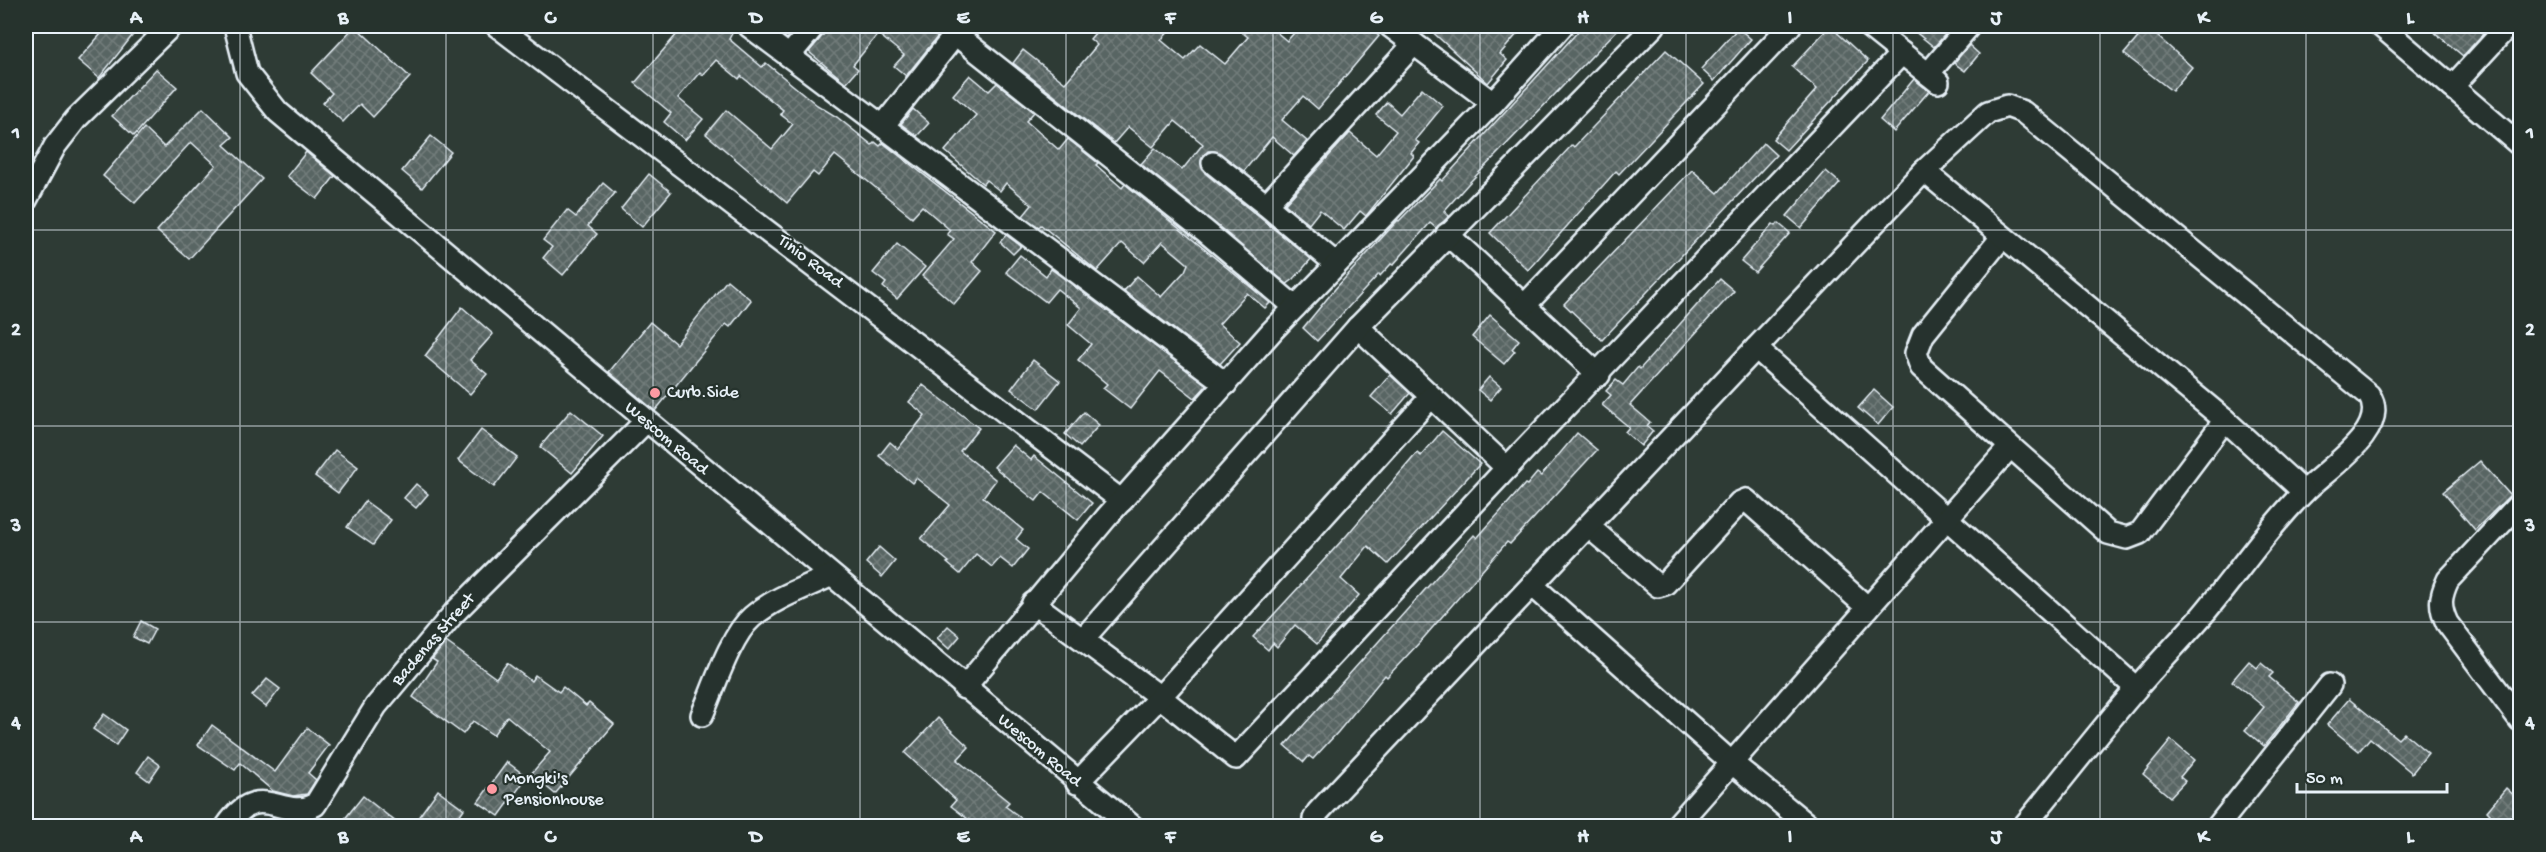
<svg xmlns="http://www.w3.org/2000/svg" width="2546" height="852" viewBox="0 0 2546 852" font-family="'Gochi Hand',sans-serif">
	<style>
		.building { fill: url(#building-cross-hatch); stroke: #e8f1f8; stroke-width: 1.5 }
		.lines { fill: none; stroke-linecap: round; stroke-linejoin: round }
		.minor-casing { stroke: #e8f1f8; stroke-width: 26 }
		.minor { stroke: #26332d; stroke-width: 21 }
		.grid { fill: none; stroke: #e8f1f8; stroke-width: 1.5; stroke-opacity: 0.55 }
		.poi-dot { fill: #ff9aa2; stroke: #26332d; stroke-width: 2 }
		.labels { text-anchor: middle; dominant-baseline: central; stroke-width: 4.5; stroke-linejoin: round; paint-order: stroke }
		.street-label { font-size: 18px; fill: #e8f1f8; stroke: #26332d }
		.poi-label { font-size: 18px; fill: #e8f1f8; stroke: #26332d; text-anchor: start }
		.neatline { fill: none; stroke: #e8f1f8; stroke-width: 2 }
		.grid-label { font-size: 20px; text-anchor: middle; font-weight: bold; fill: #e8f1f8 }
	</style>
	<defs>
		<pattern id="building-cross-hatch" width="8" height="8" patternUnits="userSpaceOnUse" patternTransform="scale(1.5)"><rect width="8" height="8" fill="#596563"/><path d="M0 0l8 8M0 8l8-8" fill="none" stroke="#717c7a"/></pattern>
	</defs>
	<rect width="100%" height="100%" fill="#2e3b35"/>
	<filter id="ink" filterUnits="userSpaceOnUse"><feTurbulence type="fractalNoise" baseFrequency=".0167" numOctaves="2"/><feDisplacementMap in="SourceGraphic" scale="12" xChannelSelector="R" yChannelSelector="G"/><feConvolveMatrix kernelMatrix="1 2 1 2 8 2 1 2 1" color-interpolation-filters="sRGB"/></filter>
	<g filter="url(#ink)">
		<g class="building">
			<path d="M108 26H140L99 78 78 60Z"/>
			<path d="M355 26 410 77 373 117 360 104 343 122 323 103 332 93 311 73Z"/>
			<path d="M684 26H704L712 32 718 26H736L729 39 762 67 766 63 817 105 837 117 872 145 875 142 880 146 883 143 996 231 972 262 982 271 954 304 922 276 954 239 947 234 950 230 922 206 912 217 835 155 818 176 813 172 787 203 706 134 726 110 772 149 793 124 780 114 783 110 741 76 739 79 716 60 703 75 700 72 678 98 703 119 685 140 664 122 671 113 635 83Z"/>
			<path d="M770 26H798L787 39Z"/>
			<path d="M826 26H946L906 76 894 66 904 55 878 34 853 65 858 69 846 83 809 52 824 34Z"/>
			<path d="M1101 26H1174L1161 40 1185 60 1200 44 1225 64 1248 37 1234 26H1269L1287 41 1300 26H1366L1379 36 1318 109 1303 96 1282 120 1307 141 1294 156 1272 137 1244 171 1215 151H1208L1201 161 1205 173 1311 259 1294 279 1287 284 1141 164 1155 148 1182 170 1203 144 1175 121 1153 147 1128 127 1114 143 1013 63 1023 50 1065 83 1097 45 1090 39Z"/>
			<path d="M1426 26H1524L1500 54 1507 60 1488 83Z"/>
			<path d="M1583 26H1621L1468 184 1444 211 1449 216 1444 221 1436 228 1430 223 1393 265 1391 264 1380 276 1379 274 1317 341 1303 328 1335 289 1398 220 1399 221 1440 179 1442 181Z"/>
			<path d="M1830 26 1868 61 1786 150 1773 139 1817 89 1792 67Z"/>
			<path d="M1908 26H1948L1951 28 1934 47Z"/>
			<path d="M2427 26H2490L2463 56Z"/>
			<path d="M2147 27 2192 67 2172 91 2124 54Z"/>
			<path d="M1738 28 1751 39 1714 81 1701 69Z"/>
			<path d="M1969 45 1979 54 1965 71 1954 63Z"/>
			<path d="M1666 50 1704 84 1619 174 1616 171 1528 270 1490 233 1572 145 1574 147Z"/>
			<path d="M156 69 177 87 134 136 112 116Z"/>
			<path d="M970 75 989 91 997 83 1034 112 1026 121 1059 150 1068 139 1098 163 1096 165 1122 188 1125 184 1270 303 1265 308 1247 293 1219 324 1240 342 1220 364 1124 291 1137 276 1161 297 1185 271 1188 264 1162 242 1144 262 1122 243 1097 271 1041 225 1039 227 1023 216 1032 205 1006 183 1000 191 986 180 983 184 945 151 976 115 953 95Z"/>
			<path d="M1914 79 1929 91 1894 132 1880 120Z"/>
			<path d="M1422 88 1443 106 1415 140 1419 143 1411 153 1414 156 1366 216 1360 211 1344 230 1320 210 1309 224 1285 204 1350 133 1376 155 1396 131 1376 115 1387 102 1400 114Z"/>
			<path d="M203 108 233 137 224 145 262 179 189 259 157 231 216 165 191 142 135 203 103 176 144 128 164 147Z"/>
			<path d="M913 109 929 123 917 136 901 124Z"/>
			<path d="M431 136 451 152 422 188 402 171Z"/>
			<path d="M1763 143 1776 155 1602 340 1564 304 1692 170 1718 193Z"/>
			<path d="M306 152 335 176 317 199 287 176Z"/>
			<path d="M1826 171 1840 183 1801 228 1787 216Z"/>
			<path d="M649 174 671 192 642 227 621 209Z"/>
			<path d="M603 183 615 193 588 226 597 234 563 275 543 258 552 247 543 240 567 210 576 217Z"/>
			<path d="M1778 223 1790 233 1755 272 1741 261 1773 224 1776 226Z"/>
			<path d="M1006 235 1021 246 1013 254 1000 242Z"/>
			<path d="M897 244 925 267 897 299 883 287 886 283 873 273Z"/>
			<path d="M1020 255 1046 276 1051 269 1207 385 1195 398 1160 371 1130 409 1103 388 1107 384 1078 360 1091 344 1068 325 1081 308 1057 289 1046 302 1006 272Z"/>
			<path d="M1720 279 1734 291 1630 405 1650 422 1647 426 1653 431 1641 446 1625 432 1629 427 1602 405 1611 395 1606 391 1616 380 1623 385 1638 367 1640 369Z"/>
			<path d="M727 280 751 300 730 327 726 324 655 411 609 372 650 322 676 344Z"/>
			<path d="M462 307 493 334 470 360 487 374 470 394 425 356Z"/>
			<path d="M1490 315 1519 340 1512 349 1515 351 1504 364 1472 337Z"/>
			<path d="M1033 360 1060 381 1038 409 1011 389Z"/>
			<path d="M1390 375 1410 393 1392 414 1371 397Z"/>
			<path d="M1489 377 1501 387 1490 400 1478 390Z"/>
			<path d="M923 385 979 428 960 451 996 480 983 497 1023 530 1016 539 1028 549 1013 568 1000 558 992 567 976 554 960 574 947 563 949 562 921 539 950 505 916 478 912 483 879 456 890 442 898 449 925 415 909 402Z"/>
			<path d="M1874 390 1893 407 1878 425 1858 408Z"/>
			<path d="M571 410 603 436 572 473 540 447Z"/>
			<path d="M1084 412 1099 425 1080 447 1065 434Z"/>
			<path d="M481 430 517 457 494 487 458 460Z"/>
			<path d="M1442 431 1480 464 1388 564 1368 546 1341 579 1359 595 1317 644 1295 625 1277 647 1273 643 1268 650 1253 637 1347 535 1417 453 1421 456Z"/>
			<path d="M1577 433 1597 450 1510 544 1507 542 1420 642 1387 677 1385 675 1338 732 1313 759 1309 756 1304 762 1285 746 1474 535 1477 538 1525 484 1527 485 1537 473 1541 476Z"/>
			<path d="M1013 445 1031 460 1034 456 1092 503 1078 520 1043 492 1036 501 994 467Z"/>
			<path d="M335 450 358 467 338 493 315 476Z"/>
			<path d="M2480 461 2510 495 2475 530 2443 492Z"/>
			<path d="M416 484 428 494 416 508 404 498Z"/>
			<path d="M365 501 391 520 373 545 347 527Z"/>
			<path d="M879 547 895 561 882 577 866 563Z"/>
			<path d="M141 621 155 629 147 644 133 637Z"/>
			<path d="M948 626 960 636 949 649 937 638Z"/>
			<path d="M446 642 496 678 507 663 531 681 535 675 559 692 563 687 586 706 589 703 614 724 555 794 531 774 550 752 507 716 493 735 473 721 463 734 413 697 437 662 432 659Z"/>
			<path d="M2249 661 2257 668 2261 663 2273 673 2269 677 2299 702 2264 746 2245 730 2264 707 2232 681Z"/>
			<path d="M267 679 280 689 266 707 252 696Z"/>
			<path d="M2349 699 2398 739 2404 733 2428 753 2412 773 2370 738 2359 751 2327 725Z"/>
			<path d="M104 714 126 730 116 745 93 729Z"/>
			<path d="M938 718 969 747 957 760 1009 802 1005 806 1032 826H977L951 806 956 800 905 753Z"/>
			<path d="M212 725 275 772 307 728 329 745 308 773 316 780 307 794 293 796 273 791 240 763 235 770 198 745Z"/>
			<path d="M2171 740 2194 760 2180 777 2185 781 2170 797 2143 774Z"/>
			<path d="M148 756 160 765 149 781 137 772Z"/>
			<path d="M507 762 527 777 499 816 478 802Z"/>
			<path d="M2506 788 2520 801V826H2479L2490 814 2487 811Z"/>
			<path d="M438 790 464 809 452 826H412Z"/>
			<path d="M363 796 401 826H339Z"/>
			<path d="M273 817 288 821H297L292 826H265Z"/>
		</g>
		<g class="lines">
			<g class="minor-casing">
				<g id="minor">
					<path d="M235 26 247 73 278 112 1132 826"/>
					<path d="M497 26 1122 501"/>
					<path d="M749 26 1226 384"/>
					<path d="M1390 26 1493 103"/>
					<path d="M1868 26 1938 82"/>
					<path d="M2381 26 2520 145"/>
					<path d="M955 34 1205 231 1295 307"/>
					<path d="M789 56 814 26"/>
					<path d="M1928 74 1969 26"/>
					<path d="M2452 87 2508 26"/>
					<path d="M883 126 962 26"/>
					<path d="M1213 163 1266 205"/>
					<path d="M1924 171 1988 112 2007 106 2023 112 2369 395C2392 430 2325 470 2304 492 2266 530 2235 577 2200 618 2179 642 2156 665 2136 689 2097 734 2061 781 2024 826"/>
					<path d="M26 200 55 146 76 119 171 26"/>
					<path d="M1447 234 1599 375"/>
					<path d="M2002 237 1923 335 1916 353 1921 367 2108 533 2127 538 2140 533 2225 420"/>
					<path d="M1335 263 1266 205 1414 44"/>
					<path d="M1525 305 1790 26"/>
					<path d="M1358 327 1507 468"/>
					<path d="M1756 348 1924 171 2225 420 2304 492"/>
					<path d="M2520 503 2448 580C2440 597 2439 606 2447 623L2520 720"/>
					<path d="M1588 526 1658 586 1665 584 1739 503 1746 500 1868 608"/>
					<path d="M1532 585 1756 348 2136 688"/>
					<path d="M1033 603 1160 697 1236 758 1507 468 1902 53"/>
					<path d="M1083 639 1358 327 1654 26"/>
					<path d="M964 688 1106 518 1272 331 1493 103 1562 26"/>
					<path d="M702 715C714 688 730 636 752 617 774 598 804 588 830 576"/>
					<path d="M1077 783 1160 697 1431 397"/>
					<path d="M227 826C260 778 280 821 315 805L376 706 454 613 645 422"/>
					<path d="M1318 826 1314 819 1318 812 1532 585 1731 762 1809 826"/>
					<path d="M1676 826 2010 447"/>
					<path d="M2218 826 2330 685"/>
				</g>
			</g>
			<use href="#minor" class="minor"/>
		</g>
	</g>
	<path class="grid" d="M240 26V826M446 26V826M653 26V826M860 26V826M1066 26V826M1273 26V826M1480 26V826M1686 26V826M1893 26V826M2100 26V826M2306 26V826M26 230H2520M26 426H2520M26 622H2520"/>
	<g class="poi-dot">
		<circle cx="655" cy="393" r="6"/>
		<circle cx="492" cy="789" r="6"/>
	</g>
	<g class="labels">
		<g class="street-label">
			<text transform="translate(810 262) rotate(37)">Tinio Road</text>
			<text transform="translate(666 439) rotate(40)">Wescom Road</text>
			<text transform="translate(434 640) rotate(-49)">Badenas Street</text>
			<text transform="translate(1039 751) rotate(40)">Wescom Road</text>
		</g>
		<g class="poi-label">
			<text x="667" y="393">Curb.Side</text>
			<text x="504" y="779">Mongki's<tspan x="504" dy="21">Pensionhouse</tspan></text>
		</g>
	</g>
	<rect width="2546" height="852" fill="none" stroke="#26332d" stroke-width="66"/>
	<path d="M2297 783v9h150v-9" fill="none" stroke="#e8f1f8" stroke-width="3"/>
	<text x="2306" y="783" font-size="18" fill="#e8f1f8" stroke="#26332d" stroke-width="4.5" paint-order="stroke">50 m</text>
	<rect x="33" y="33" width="2480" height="786" class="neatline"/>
	<g class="grid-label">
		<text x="136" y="23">A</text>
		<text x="343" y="23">B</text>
		<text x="550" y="23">C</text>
		<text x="756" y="23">D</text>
		<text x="963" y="23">E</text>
		<text x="1170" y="23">F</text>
		<text x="1376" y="23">G</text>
		<text x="1583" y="23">H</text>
		<text x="1790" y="23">I</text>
		<text x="1996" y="23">J</text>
		<text x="2203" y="23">K</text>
		<text x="2410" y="23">L</text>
		<text x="16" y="138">1</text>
		<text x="2530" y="138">1</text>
		<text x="16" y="335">2</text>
		<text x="2530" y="335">2</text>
		<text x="16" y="531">3</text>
		<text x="2530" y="531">3</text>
		<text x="16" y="728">4</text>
		<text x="2530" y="728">4</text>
		<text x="136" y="842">A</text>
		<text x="343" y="842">B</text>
		<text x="550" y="842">C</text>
		<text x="756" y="842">D</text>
		<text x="963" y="842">E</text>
		<text x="1170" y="842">F</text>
		<text x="1376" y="842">G</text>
		<text x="1583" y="842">H</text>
		<text x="1790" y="842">I</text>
		<text x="1996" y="842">J</text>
		<text x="2203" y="842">K</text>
		<text x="2410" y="842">L</text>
	</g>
</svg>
